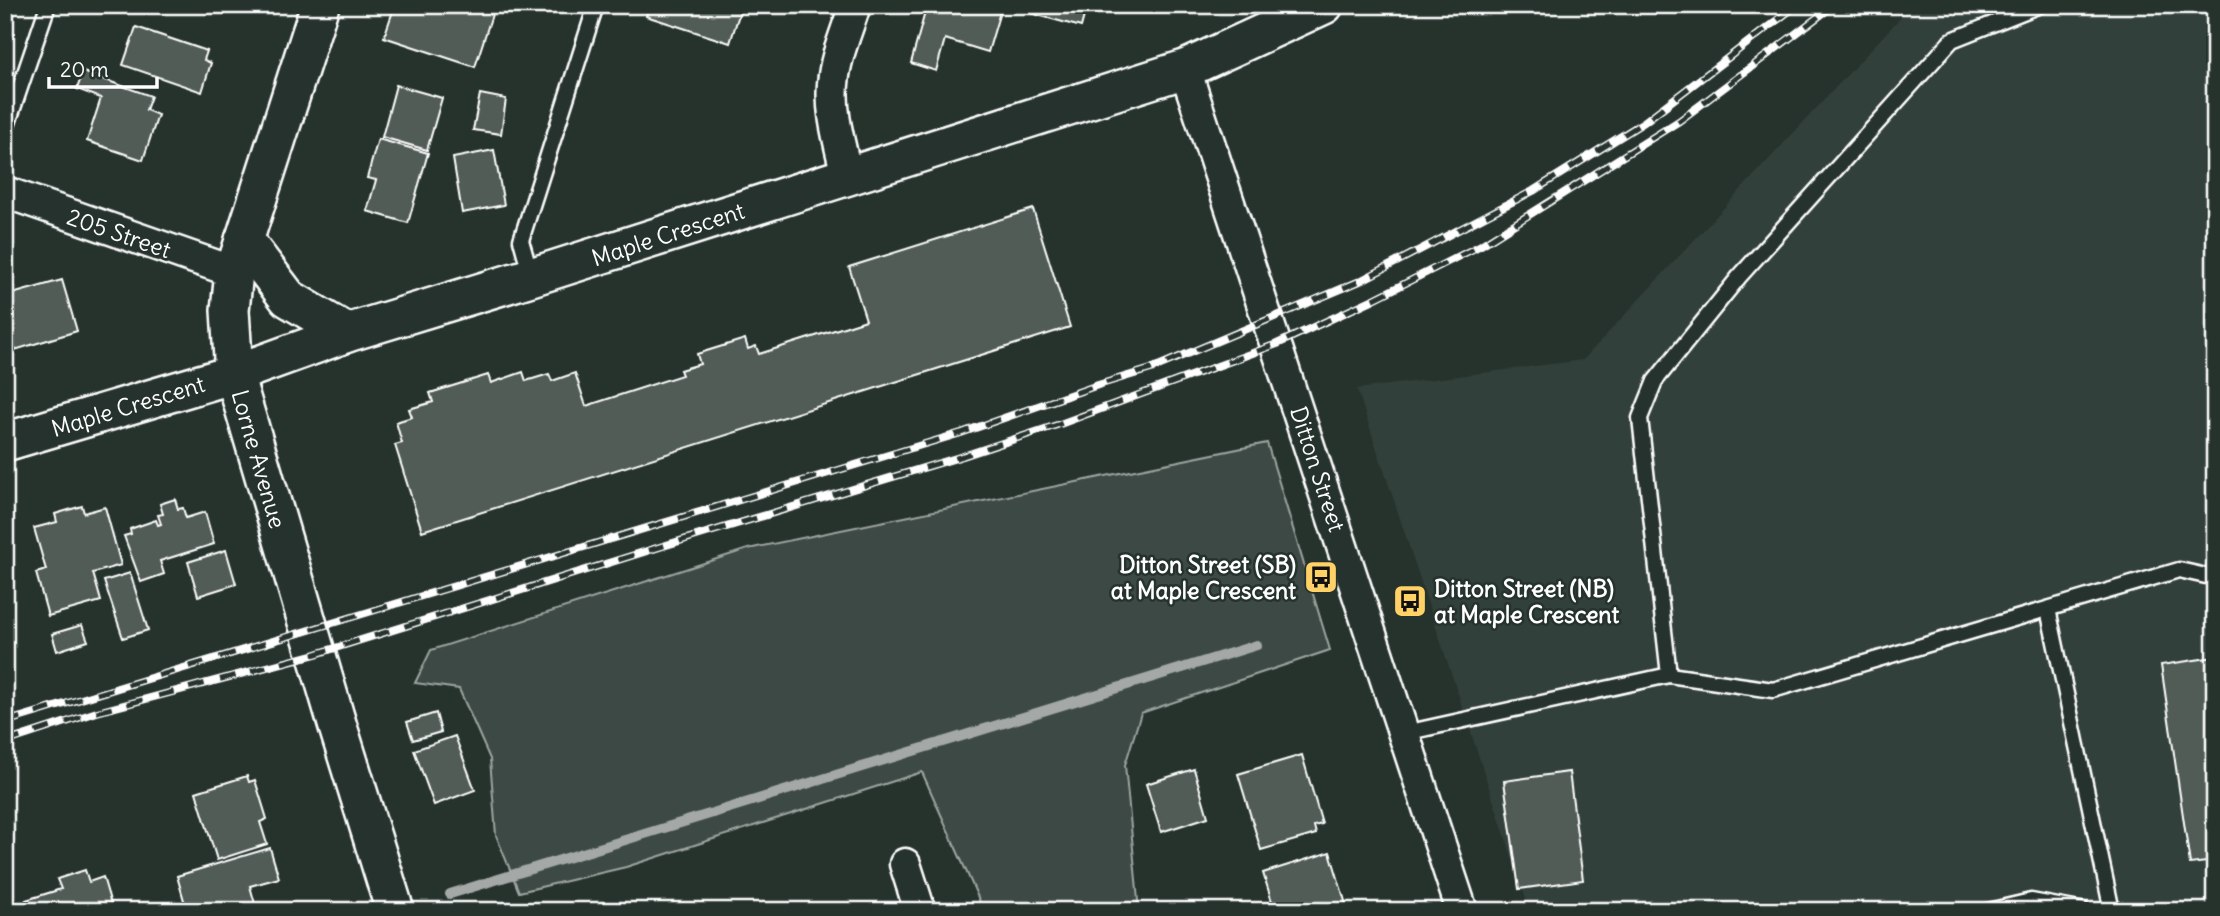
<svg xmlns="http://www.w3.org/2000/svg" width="2220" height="916" viewBox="0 0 2220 916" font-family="Delius,sans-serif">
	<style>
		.built { fill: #333f3a }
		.green { fill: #3e4944; stroke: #9ea4a2; stroke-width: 2 }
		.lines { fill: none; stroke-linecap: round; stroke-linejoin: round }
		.stream { stroke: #a4a9a7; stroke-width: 10 }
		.building { fill: #515c57; stroke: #fff; stroke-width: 2 }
		.service-casing { stroke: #fff; stroke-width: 19 }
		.minor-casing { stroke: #fff; stroke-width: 35 }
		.tertiary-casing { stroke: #fff; stroke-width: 42 }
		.service { stroke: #26332d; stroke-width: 14 }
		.minor { stroke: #26332d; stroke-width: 30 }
		.tertiary { stroke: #26332d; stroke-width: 37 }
		.rail-casing { stroke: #fff; stroke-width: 8 }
		.rail { stroke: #26332d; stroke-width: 5; stroke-dasharray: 16; stroke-linecap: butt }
		.labels { text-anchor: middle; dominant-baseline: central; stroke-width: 5; stroke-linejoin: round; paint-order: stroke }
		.street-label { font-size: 23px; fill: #fff; stroke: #26332d }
		.poi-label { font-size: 23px; font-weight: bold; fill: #fff; stroke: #26332d; text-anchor: end }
	</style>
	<rect width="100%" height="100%" fill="#26332d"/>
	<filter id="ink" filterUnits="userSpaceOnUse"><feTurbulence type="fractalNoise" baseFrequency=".0143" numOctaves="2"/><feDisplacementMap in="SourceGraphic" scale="14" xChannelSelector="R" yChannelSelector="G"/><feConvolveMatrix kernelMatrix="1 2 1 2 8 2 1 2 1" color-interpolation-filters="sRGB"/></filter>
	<g filter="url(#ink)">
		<path class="built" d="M1912 5H2215V911H1530L1357 389 1583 360Z"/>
		<path class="green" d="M1267 443 1330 650 1141 713 1125 765 1139 911H984L922 772 626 867 519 892 496 835 490 759 459 689 415 683 431 650 748 549Z"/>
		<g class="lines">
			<path class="stream" d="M450 894 1257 645"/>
		</g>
		<g class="building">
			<path d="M395 5H495L475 67 384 37Z"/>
			<path d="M649 5H742L730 43 646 16Z"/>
			<path d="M927 5H1002L988 52 945 39 936 71 911 63Z"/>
			<path d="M1024 5H1087L1081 27 1023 11Z"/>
			<path d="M136 27 207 51 204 60 211 63 202 92 123 65Z"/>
			<path d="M83 72 151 96 146 110 158 115 143 160 87 141 101 98 77 89Z"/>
			<path d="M396 85 442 98 427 150 382 137Z"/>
			<path d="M480 94 506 99 501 134 473 130Z"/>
			<path d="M378 139 428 153 408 223 367 211 376 180 367 178Z"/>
			<path d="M494 150 504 205 462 213 453 158Z"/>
			<path d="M1033 209 1070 327 422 531 395 445 402 443 396 422 412 417 409 409 433 402 430 393 488 375 491 383 523 372 526 381 549 374 552 381 575 373 586 406 682 375 680 370 700 364 697 354 745 339 748 349 756 346 759 354 866 320 849 267Z"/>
			<path d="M62 280 77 331 5 353V296Z"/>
			<path d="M175 499 178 509 183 508 186 518 205 512 214 544 160 561 164 574 141 582 124 536 131 534 130 529 156 520 158 525 161 524 158 515 163 514 160 504Z"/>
			<path d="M82 506 84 513 105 507 121 565 93 573 101 601 48 616 36 573 46 570 34 528 57 522 55 514Z"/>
			<path d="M226 550 236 584 198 596 188 562Z"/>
			<path d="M130 573 148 630 123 638 104 581Z"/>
			<path d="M82 625 88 641 57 651 52 634Z"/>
			<path d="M2215 657V861L2190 864 2161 665Z"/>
			<path d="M436 713 441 732 413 740 407 722Z"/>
			<path d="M455 736 475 790 434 805 414 750Z"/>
			<path d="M1302 755 1322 824 1314 826 1316 834 1261 850 1238 774Z"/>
			<path d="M1194 769 1208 817 1161 832 1146 784Z"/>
			<path d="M1569 772 1583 880 1519 889 1504 781Z"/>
			<path d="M247 776 249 782 255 780 267 819 260 822 267 844 217 860 196 792Z"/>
			<path d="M270 848 279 878 250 886 255 904 233 911H187L177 876Z"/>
			<path d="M1330 852 1348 911H1275L1263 873Z"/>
			<path d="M85 870 89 882 103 877 113 911H29L26 900 61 889 57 879Z"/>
		</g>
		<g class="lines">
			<g class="service-casing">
				<g id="service">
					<path d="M5 132 48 5"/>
					<path d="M531 276 521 240 596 5"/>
					<path d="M2048 609 2112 911"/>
					<path d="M1669 675 1640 418 1655 381 1739 277 1952 40 2040 5"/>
					<path d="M1405 733 1669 675 1773 690 2179 570 2215 578"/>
					<path d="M1988 911 2031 901 2085 911"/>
				</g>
			</g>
			<g class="minor-casing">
				<g id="minor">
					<path d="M1185 69 1462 911"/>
					<path d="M847 177C841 147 830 114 833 84 835 57 847 31 855 5"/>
					<path d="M5 192 234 272"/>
					<path d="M905 864 920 911"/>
				</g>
			</g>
			<g class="tertiary-casing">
				<g id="tertiary">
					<path d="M320 5 234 272 230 310 234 374 338 727 395 911"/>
					<path d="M244 240 288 298 347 333"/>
					<path d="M5 442 234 374 347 333 531 277 1185 69 1324 5"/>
				</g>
			</g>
			<use href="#service" class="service"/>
			<use href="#minor" class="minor"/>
			<use href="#tertiary" class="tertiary"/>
			<g class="rail-casing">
				<g id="rail">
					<path d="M5 722 961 433 1098 385 1151 369 1360 281 1533 191 1644 122 1797 5"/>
					<path d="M5 742 97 712 316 654 663 546 963 456 1060 424 1277 344 1374 299 1481 245 1679 121 1834 5"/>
				</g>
			</g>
			<use href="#rail" class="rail"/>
		</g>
	</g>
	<defs>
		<g id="bus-square" transform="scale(1.75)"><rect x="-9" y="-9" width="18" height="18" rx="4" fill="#ffd166" stroke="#26332d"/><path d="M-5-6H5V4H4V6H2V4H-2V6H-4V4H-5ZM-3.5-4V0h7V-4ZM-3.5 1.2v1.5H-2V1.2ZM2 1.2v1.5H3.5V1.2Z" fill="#111"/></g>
	</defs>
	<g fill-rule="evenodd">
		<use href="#bus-square" x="1321" y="577"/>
		<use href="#bus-square" x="1410" y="601"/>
	</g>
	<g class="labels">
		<g class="street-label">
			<text transform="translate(119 233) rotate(19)">205 Street</text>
			<text transform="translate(668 234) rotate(-18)">Maple Crescent</text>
			<text transform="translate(128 406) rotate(-17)">Maple Crescent</text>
			<text transform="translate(259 459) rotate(74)">Lorne Avenue</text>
			<text transform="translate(1318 469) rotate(72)">Ditton Street</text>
		</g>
		<g class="poi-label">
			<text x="1296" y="564">Ditton Street (SB)<tspan x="1296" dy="26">at Maple Crescent</tspan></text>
			<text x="1434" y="588" text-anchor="start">Ditton Street (NB)<tspan x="1434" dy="26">at Maple Crescent</tspan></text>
		</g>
	</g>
	<rect width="2220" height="916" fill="none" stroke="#26332d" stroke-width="28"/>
	<rect x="14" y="14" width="2192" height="888" fill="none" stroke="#fff" stroke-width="2.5" filter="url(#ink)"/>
	<path d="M49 77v10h108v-10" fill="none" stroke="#ffffff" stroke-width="3.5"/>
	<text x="60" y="77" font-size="21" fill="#ffffff" stroke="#26332d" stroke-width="5" paint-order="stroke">20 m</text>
</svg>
